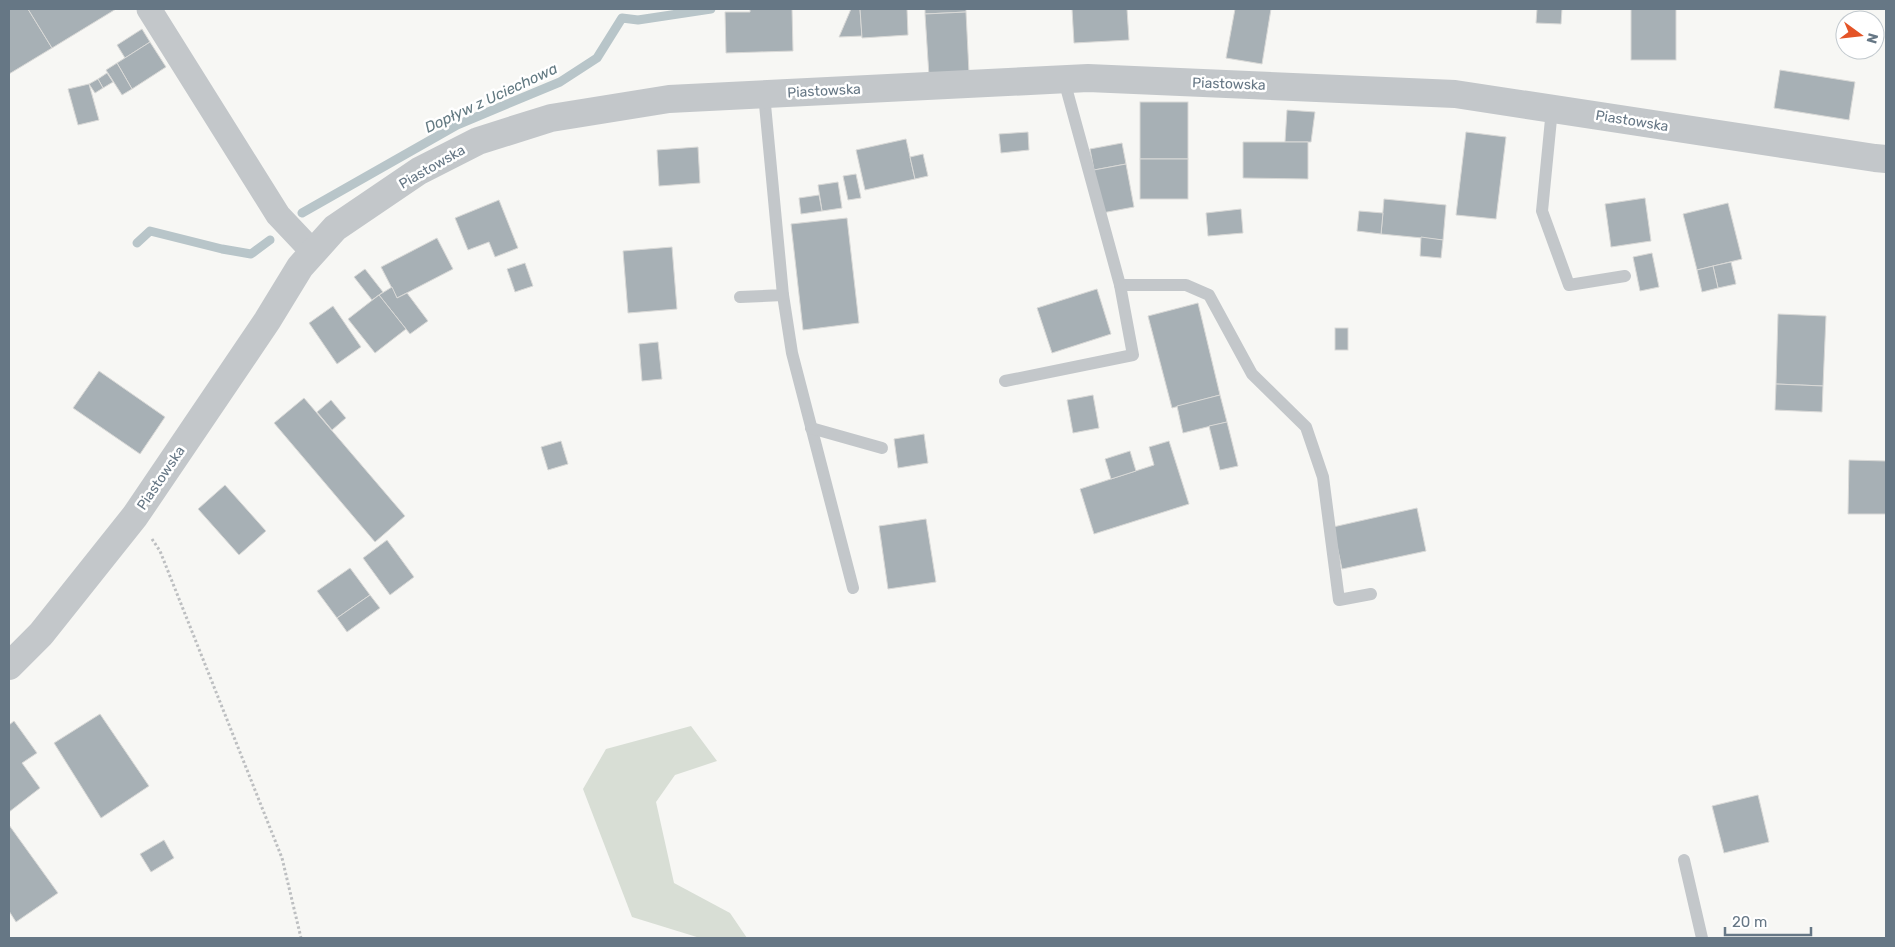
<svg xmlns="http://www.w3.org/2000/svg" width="1895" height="947" viewBox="0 0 1895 947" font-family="Rubik,sans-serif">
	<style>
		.green { fill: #d8ded5 }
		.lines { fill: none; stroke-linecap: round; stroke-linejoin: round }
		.stream { stroke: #b8c5c9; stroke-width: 9 }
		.building { fill: #a7b0b5; stroke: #d9d9d7 }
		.path { stroke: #bdbfc1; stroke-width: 3; stroke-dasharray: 2.5 2.5; stroke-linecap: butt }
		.service { stroke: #c3c7ca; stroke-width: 12 }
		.minor { stroke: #c3c7ca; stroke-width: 25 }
		.tertiary { stroke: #c3c7ca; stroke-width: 28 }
		.labels { text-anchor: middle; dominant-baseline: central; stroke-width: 5; stroke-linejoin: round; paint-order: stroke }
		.street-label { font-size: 14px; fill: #667785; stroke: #fff }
		.water-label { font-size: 15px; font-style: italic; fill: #627981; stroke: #fff }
	</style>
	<rect width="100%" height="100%" fill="#f7f7f4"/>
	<path class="green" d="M691 726 717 761 675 775 656 802 674 883 730 913 747 938H700L632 917 583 789 606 749Z"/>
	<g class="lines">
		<g class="stream">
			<path d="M302 213 457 125 560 82 597 58 622 18 638 20 711 9"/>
			<path d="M137 243 150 231 222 249 251 254 270 240"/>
		</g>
	</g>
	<g class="building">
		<path d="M9 9H28L52 48 9 74Z"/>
		<path d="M28 9H116L52 48Z"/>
		<path d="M750 9H792L793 51 726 53 725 12H750Z"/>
		<path d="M851 9H860L862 36 839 37Z"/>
		<path d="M860 9H907L908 35 862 38Z"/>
		<path d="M925 9H966V12L925 14Z"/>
		<path d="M1072 9H1127L1129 40 1074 43Z"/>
		<path d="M1235 9H1271L1262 64 1226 58Z"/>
		<path d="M1537 9H1562L1561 24 1536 23Z"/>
		<rect x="1631" y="9" width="45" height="51"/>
		<path d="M966 12 969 73 929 76 925 14Z"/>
		<path d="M142 29 150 42 125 58 117 45Z"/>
		<path d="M150 42 166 67 132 89 117 63Z"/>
		<path d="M117 63 132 89 122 95 106 70Z"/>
		<path d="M1780 70 1855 82 1849 120 1774 108Z"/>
		<path d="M107 73 113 82 103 88 98 79Z"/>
		<path d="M98 79 103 88 95 93 89 84Z"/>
		<path d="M89 84 99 120 78 125 68 89Z"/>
		<rect x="1140" y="102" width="48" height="57"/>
		<path d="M1287 110 1315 112 1311 142H1285Z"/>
		<path d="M1028 132 1029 150 1001 153 999 134Z"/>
		<path d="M1466 132 1506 137 1496 219 1456 215Z"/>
		<path d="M906 139 915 179 865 190 856 150Z"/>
		<path d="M1243 142H1308V179L1243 178Z"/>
		<path d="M1122 143 1126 164 1094 170 1090 149Z"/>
		<path d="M698 147 700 183 659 186 657 150Z"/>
		<path d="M923 154 928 176 915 179 910 157Z"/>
		<rect x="1140" y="159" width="48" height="40"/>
		<path d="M1126 164 1134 207 1102 213 1094 170Z"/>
		<path d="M856 174 861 198 848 200 843 176Z"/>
		<path d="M838 182 842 208 822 211 818 185Z"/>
		<path d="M819 195 822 211 801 214 799 198Z"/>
		<path d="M1645 198 1651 241 1611 247 1605 204Z"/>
		<path d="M1384 199 1446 205 1443 240 1381 234Z"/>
		<path d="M499 200 518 248 495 257 489 242 468 250 455 218Z"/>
		<path d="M1728 203 1742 259 1697 270 1683 214Z"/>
		<path d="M1241 209 1243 233 1208 236 1206 213Z"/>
		<path d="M1359 211 1383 213 1381 234 1357 231Z"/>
		<path d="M847 218 859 323 803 330 791 224Z"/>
		<path d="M1421 237 1443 240 1441 258 1420 256Z"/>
		<path d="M437 238 453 269 397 298 381 267Z"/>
		<path d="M672 247 677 309 628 313 623 251Z"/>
		<path d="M1652 253 1659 287 1640 291 1633 257Z"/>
		<path d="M1731 262 1736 284 1718 288 1713 266Z"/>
		<path d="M525 263 533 286 515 292 507 269Z"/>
		<path d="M1713 266 1718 288 1702 292 1697 270Z"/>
		<path d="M365 269 383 292 372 300 354 277Z"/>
		<path d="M392 287 397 298 407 293 428 321 410 334 379 295Z"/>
		<path d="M1097 289 1111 334 1052 353 1037 308Z"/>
		<path d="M379 295 406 329 375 353 348 319Z"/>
		<path d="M1198 303 1220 395 1172 408 1148 316Z"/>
		<path d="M333 306 361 347 337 364 309 323Z"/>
		<path d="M1778 314 1826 316 1823 386 1776 384Z"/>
		<rect x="1335" y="328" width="13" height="22"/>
		<path d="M658 342 662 379 642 381 639 344Z"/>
		<path d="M99 371 165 417 140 454 73 408Z"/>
		<path d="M1776 384 1823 386 1822 412 1775 410Z"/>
		<path d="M1093 395 1099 428 1073 433 1067 400Z"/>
		<path d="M1220 395 1227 422 1183 433 1177 406Z"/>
		<path d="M304 398 405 516 375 542 274 423Z"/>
		<path d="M331 400 346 418 332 430 317 412Z"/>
		<path d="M1227 422 1238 466 1220 470 1209 426Z"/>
		<path d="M924 434 928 463 898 468 894 439Z"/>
		<path d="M561 441 568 464 548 470 541 447Z"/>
		<path d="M1169 441 1189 504 1094 534 1080 489 1154 465 1149 447Z"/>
		<path d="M1130 451 1136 471 1111 479 1105 459Z"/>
		<path d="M1849 460 1886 461V514H1848Z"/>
		<path d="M225 485 266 531 239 555 198 509Z"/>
		<path d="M1417 508 1426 551 1342 569 1333 527Z"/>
		<path d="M926 519 936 582 888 589 879 526Z"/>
		<path d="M387 540 414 577 390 595 363 558Z"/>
		<path d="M350 568 370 595 337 618 317 591Z"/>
		<path d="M370 595 380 608 347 632 337 618Z"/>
		<path d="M100 714 149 786 101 818 54 743Z"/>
		<path d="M14 721 37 753 22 763 40 788 9 812V725Z"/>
		<path d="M1758 795 1769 842 1724 853 1712 806Z"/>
		<path d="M9 825 58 893 16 922 9 911Z"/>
		<path d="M164 840 174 858 151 872 140 854Z"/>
	</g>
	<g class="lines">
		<path class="path" d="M152 539 160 551 282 858 301 938"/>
		<g class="service">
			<path d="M1064 80 1120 285H1186L1209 295 1252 374 1306 427 1323 477 1339 600 1371 594"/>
			<path d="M1552 109 1542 211 1569 285 1625 276"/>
			<path d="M783 295 792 353 853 588"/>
			<path d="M740 297 783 295 764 94"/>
			<path d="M1005 381 1133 355 1120 285"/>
			<path d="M811 428 882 448"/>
			<path d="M1684 860 1702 938"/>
		</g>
		<path class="minor" d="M149 9 278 215 313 252"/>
		<path class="tertiary" d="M9 666 41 634 135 516 267 321 300 267 335 228 419 171 478 141 551 118 669 99 1088 78 1455 94 1875 158 1886 159"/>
	</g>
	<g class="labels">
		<g class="street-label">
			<text transform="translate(1229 84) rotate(2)">Piastowska</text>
			<text transform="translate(824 91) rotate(-3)">Piastowska</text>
			<text transform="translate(1632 121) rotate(9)">Piastowska</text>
			<text transform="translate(432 167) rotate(-30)">Piastowska</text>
			<text transform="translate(161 478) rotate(-56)">Piastowska</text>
		</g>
		<g class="water-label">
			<text transform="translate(491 98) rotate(-25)">Dopływ z Uciechowa</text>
		</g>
	</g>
	<rect width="1895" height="947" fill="none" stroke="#667785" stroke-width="20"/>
	<g transform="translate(1860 35) rotate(105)"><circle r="24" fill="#ffffff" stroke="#c2c9ce"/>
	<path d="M0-4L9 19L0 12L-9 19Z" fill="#e45427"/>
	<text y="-8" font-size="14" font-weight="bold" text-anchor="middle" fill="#667785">N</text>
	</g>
	<path d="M1725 927v8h86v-8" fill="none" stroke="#667785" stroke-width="2.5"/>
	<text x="1732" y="927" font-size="15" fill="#667785" stroke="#ffffff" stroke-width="4" paint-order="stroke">20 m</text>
</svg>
